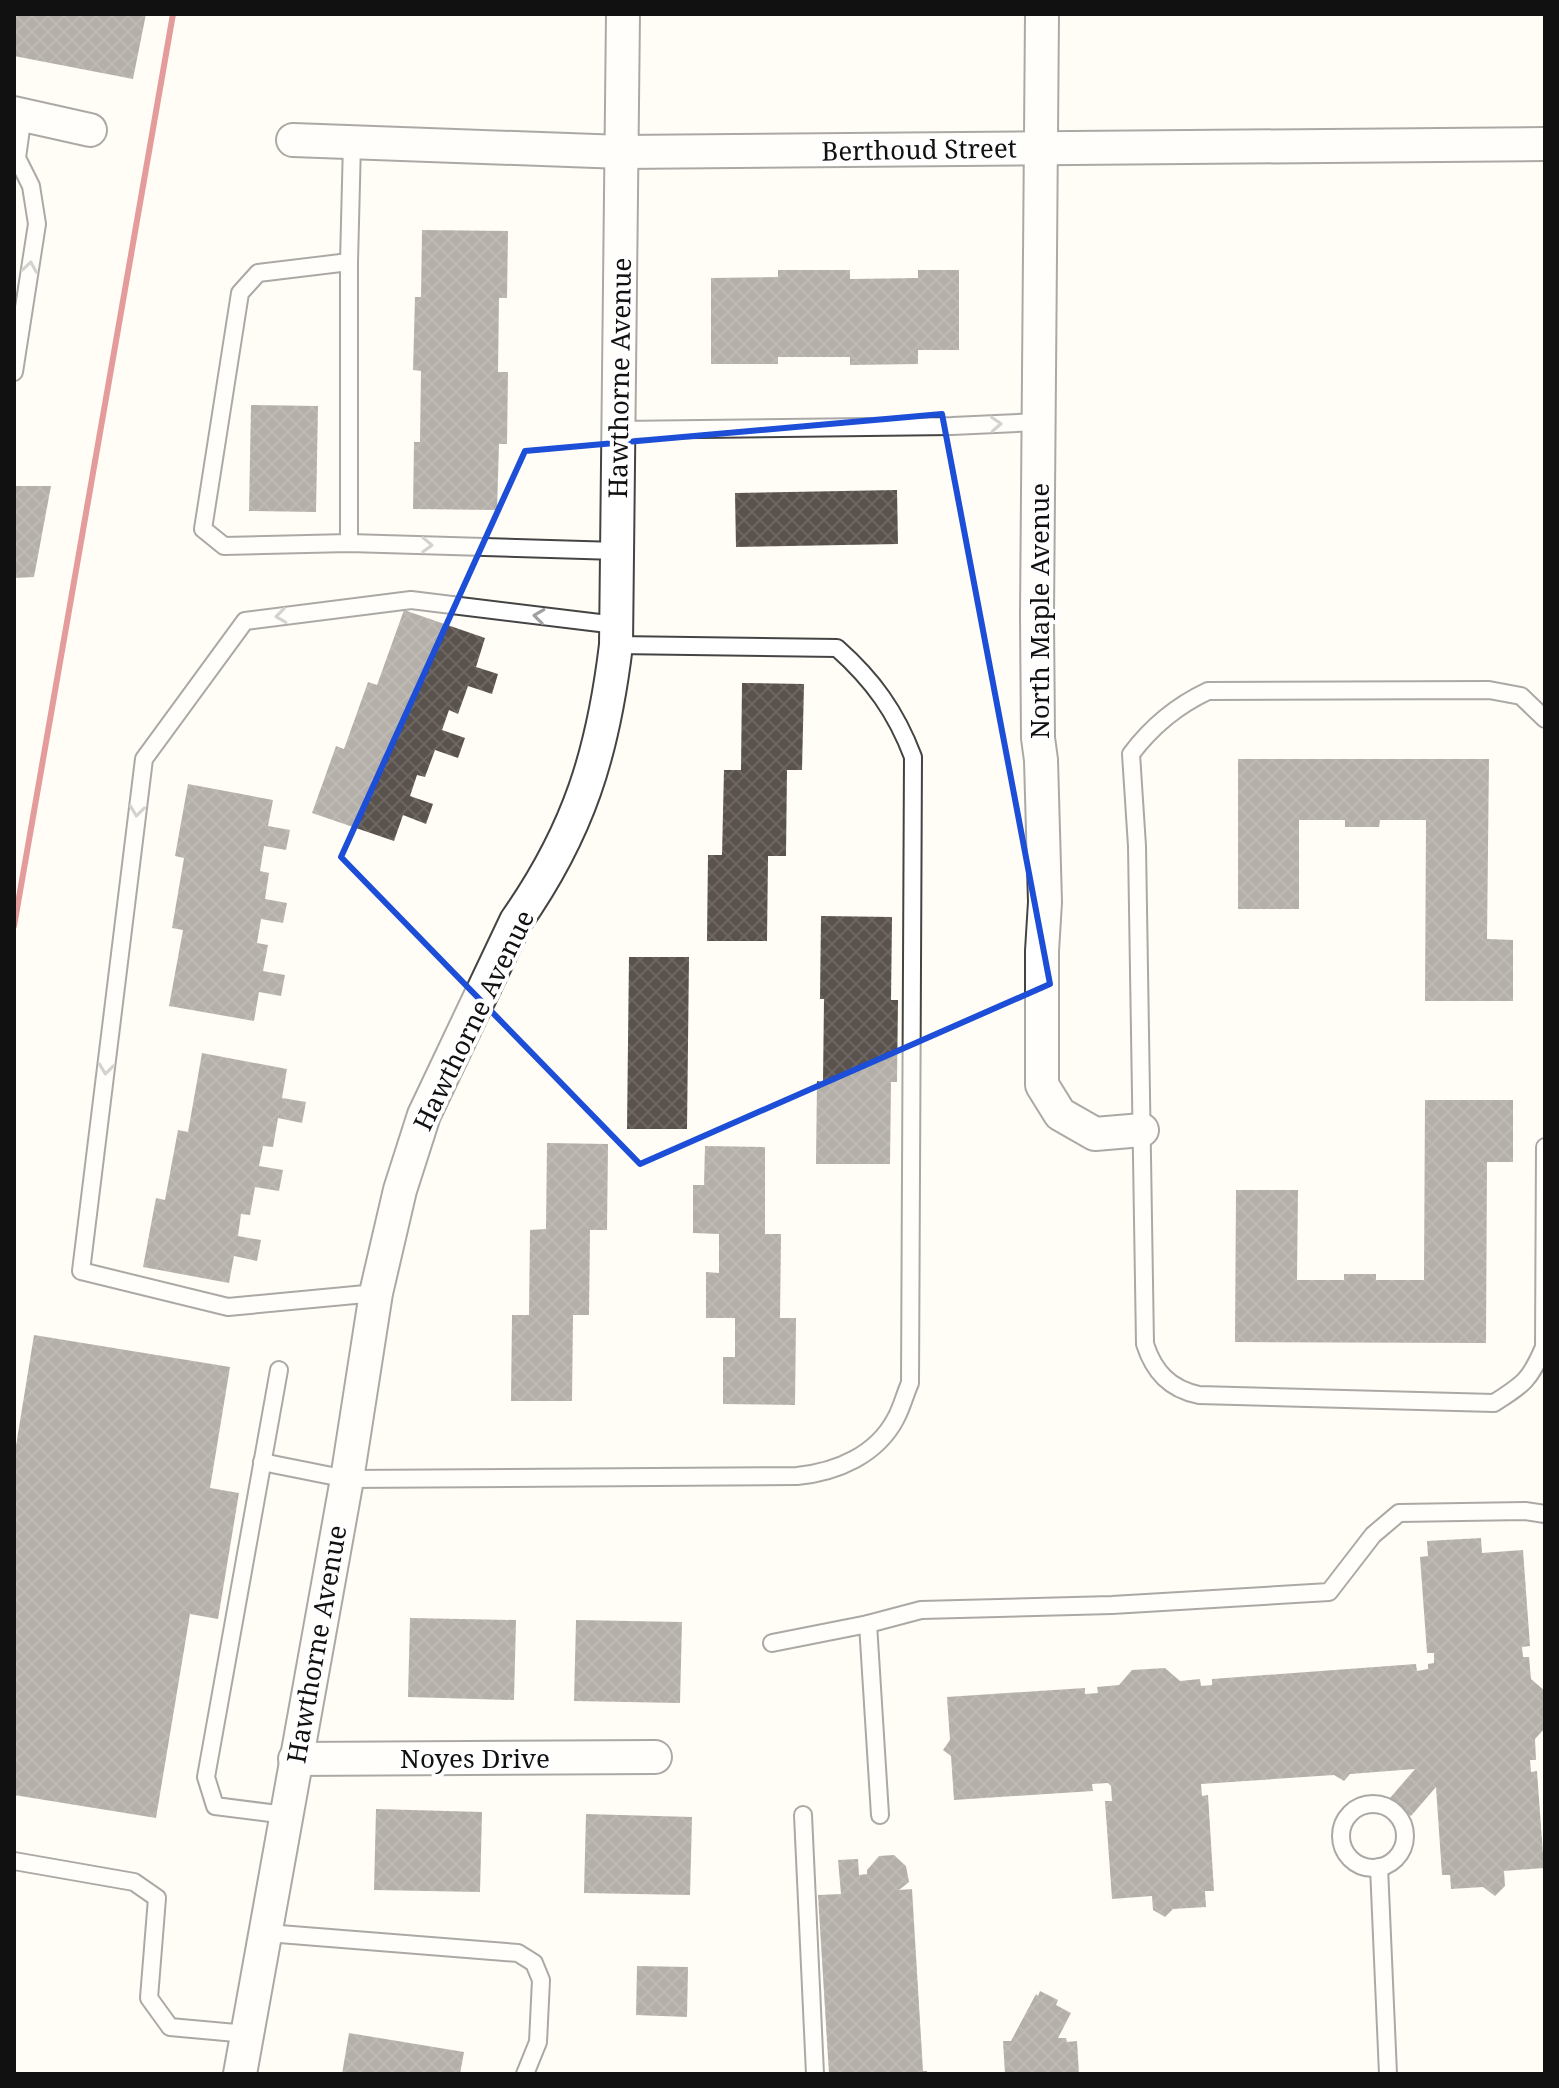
<svg xmlns="http://www.w3.org/2000/svg" width="1559" height="2088" viewBox="0 0 1559 2088" font-family="'Noto Serif',serif">
	<style>
		.building { fill: url(#building-cross-hatch) }
		.lines { fill: none; stroke-linecap: round; stroke-linejoin: round }
		.service-casing { stroke: #444; stroke-width: 20 }
		.minor-casing { stroke: #444; stroke-width: 36 }
		.service { stroke: #fff; stroke-width: 16 }
		.minor { stroke: #fff; stroke-width: 32 }
		.rail { stroke: #c4262e; stroke-width: 6 }
		.oneway { stroke: #a0a0a0 }
		.marked { fill: none; stroke: #1d4ed8; stroke-width: 6; stroke-linejoin: round }
		.labels { text-anchor: middle; dominant-baseline: central; stroke-width: 8; stroke-linejoin: round; paint-order: stroke }
		.street-label { font-size: 26px; fill: #111; stroke: #fff }
	</style>
	<defs>
		<pattern id="building-cross-hatch" width="8" height="8" patternUnits="userSpaceOnUse" patternTransform="scale(2)"><rect width="8" height="8" fill="#5a524d"/><path d="M0 0l8 8M0 8l8-8" fill="none" stroke="#6d6662"/></pattern>
	</defs>
	<rect width="100%" height="100%" fill="#fffdf5"/>
	<g class="building">
		<path d="M14 14H146L133 79 14 56Z"/>
		<path d="M422 230 508 231 507 298H499L498 372H508L507 444H499L497 510 413 509 414 442H420L421 371 413 370 415 297H421Z"/>
		<path d="M778 270H850V279L918 278V270H959V350H918V364L850 365V357H778V364H711V278L778 277Z"/>
		<path d="M251 405 318 406 316 512 249 511Z"/>
		<path d="M14 486H51L34 577 14 578Z"/>
		<path d="M897 490 898 544 736 547 735 493Z"/>
		<path d="M404 610 485 638 476 667 498 674 492 694 468 686 458 714 449 710 442 730 465 738 458 758 435 750 425 777 417 775 410 796 433 804 426 824 403 815 394 841 312 813 336 746 344 749 368 682 377 685Z"/>
		<path d="M742 683 804 684 802 770H787L786 856H768L767 941H707L708 855H722L724 770H741Z"/>
		<path d="M1238 759H1489L1487 939 1513 940V1001H1425L1426 820H1380L1379 827H1345V820H1299V909H1238Z"/>
		<path d="M188 784 273 800 268 826 290 830 286 850 264 846 260 871 269 873 265 899 287 903 283 923 261 919 257 943 268 945 263 971 285 975 281 996 259 992 254 1021 169 1006 183 930 172 928 184 858 175 856Z"/>
		<path d="M821 916 892 917 891 1000H898L897 1082H891L890 1164H816L817 1081 823 1082 824 999H820Z"/>
		<path d="M629 957H689L687 1129H627Z"/>
		<path d="M202 1053 287 1069 282 1098 306 1102 302 1123 278 1118 273 1147 263 1146 259 1166 283 1170 279 1191 255 1187 250 1215 241 1214 238 1236 261 1240 257 1261 234 1256 229 1283 143 1267 156 1198 165 1200 178 1130 188 1132Z"/>
		<path d="M1425 1100H1513V1162H1487L1486 1343 1235 1342 1236 1190H1298L1297 1280H1344V1274H1376V1280H1424Z"/>
		<path d="M547 1143 608 1144 607 1230H590L589 1315H573L572 1401H511L512 1315H529L530 1230 546 1229Z"/>
		<path d="M705 1146 765 1147V1234H781L780 1318H796L795 1405 723 1404V1357H735V1318H706V1272L719 1273V1234L693 1233V1185H704Z"/>
		<path d="M34 1335 230 1367 210 1488 239 1493 218 1619 190 1614 156 1818 14 1795V1458Z"/>
		<path d="M1481 1538 1482 1553 1523 1550 1530 1646 1522 1647 1523 1657H1529L1531 1679 1545 1691V1728L1535 1739 1536 1760H1530L1531 1772 1537 1771 1544 1868 1504 1871 1505 1886 1495 1896 1483 1887 1451 1889 1450 1875H1442L1436 1787 1411 1816 1390 1798 1415 1769 1350 1774 1344 1781 1334 1775 1201 1784 1202 1796 1208 1795 1214 1891H1205L1206 1907 1173 1909 1165 1917 1153 1910 1152 1896 1112 1899 1105 1801H1112L1111 1786 1108 1783 1092 1784 1093 1791 954 1800 951 1756 943 1750 950 1740 947 1697 1085 1688V1694L1098 1693 1097 1687 1119 1685 1132 1670 1165 1668 1180 1681 1200 1679 1201 1686 1212 1685V1679L1416 1664 1417 1671 1428 1669V1664L1434 1663V1653H1427L1420 1557 1428 1556 1427 1541Z"/>
		<path d="M410 1618 516 1620 514 1700 408 1697Z"/>
		<path d="M576 1620 682 1622 680 1703 574 1701Z"/>
		<path d="M376 1809 482 1812 480 1892 374 1890Z"/>
		<path d="M586 1814 692 1817 690 1895 584 1893Z"/>
		<path d="M894 1855 906 1866 909 1882 899 1890 912 1889 923 2071H927V2074H829L818 1895 841 1894 838 1860 858 1859 859 1875 867 1874V1870L879 1856Z"/>
		<path d="M637 1966 688 1967 687 2017 636 2015Z"/>
		<path d="M1040 1991 1058 2000 1056 2005 1071 2013 1058 2038H1066L1067 2042 1077 2041 1079 2074H1005L1003 2041H1011L1036 1994 1038 1996Z"/>
		<path d="M349 2033 464 2052 460 2074H342Z"/>
	</g>
	<g class="lines">
		<g class="service-casing">
			<g id="service">
				<path d="M349 262 258 273 240 293 203 529 224 546 349 543 617 551"/>
				<path d="M14 372 37 224 31 186 17 158 23 114"/>
				<path d="M619 430 952 426 1039 422"/>
				<path d="M349 543V262L352 143"/>
				<path d="M1545 719 1521 696 1489 690 1208 691C1176 706 1152 726 1131 754L1137 846 1145 1344C1154 1372 1170 1389 1199 1395L1494 1403C1524 1384 1530 1380 1544 1347L1545 1147"/>
				<path d="M376 1293 228 1307 81 1271 144 759 245 621 411 600 616 625"/>
				<path d="M279 1370 206 1777 215 1806 286 1815"/>
				<path d="M262 1462 347 1479 797 1476C837 1472 877 1455 896 1418 902 1407 905 1394 910 1383L913 757C896 712 873 680 837 648L616 645"/>
				<path d="M868 1624 880 1815"/>
				<path d="M772 1643 868 1624 921 1610 1112 1605 1329 1592 1373 1535 1399 1513 1525 1511 1545 1514"/>
				<circle cx="1373" cy="1836" r="32"/>
				<path d="M803 1815 815 2074"/>
				<path d="M14 1861 134 1882 157 1898 149 1998 170 2027 247 2034"/>
				<path d="M1379 1867 1388 2074"/>
				<path d="M267 1933 518 1953 534 1963 541 1980 538 2042 525 2074"/>
			</g>
		</g>
		<g class="minor-casing">
			<g id="minor">
				<path d="M1042 14 1037 615 1038 738 1041 760 1045 902 1042 951V1085L1060 1114 1095 1134 1142 1130"/>
				<path d="M14 113 90 130"/>
				<path d="M293 140 622 152 1545 144"/>
				<path d="M295 1759 655 1757"/>
				<path d="M240 2074 347 1479 376 1293 400 1190 424 1115 516 921C579 831 603 753 616 645L623 14"/>
			</g>
		</g>
		<use href="#service" class="service"/>
		<use href="#minor" class="minor"/>
		<path class="rail" d="M14 926 173 14"/>
	</g>
	<defs><path id="oneway-chevron" d="M-2-3.5L2.5 0L-2 3.5" fill="none" stroke-width="1.6" stroke-linecap="round" stroke-linejoin="round" transform="scale(2)"/></defs>
	<g class="oneway">
		<use href="#oneway-chevron" transform="translate(30 267) rotate(-81)"/>
		<use href="#oneway-chevron" transform="translate(996 424) rotate(-3)"/>
		<use href="#oneway-chevron" transform="translate(427 545) rotate(2)"/>
		<use href="#oneway-chevron" transform="translate(281 616) rotate(173)"/>
		<use href="#oneway-chevron" transform="translate(539 616) rotate(-173)"/>
		<use href="#oneway-chevron" transform="translate(137 811) rotate(97)"/>
		<use href="#oneway-chevron" transform="translate(106 1069) rotate(97)"/>
	</g>
	<path d="M0 0H1559V2088H0ZM942 414 1050 984 640 1164 341 857 525 451Z" fill="#fffdf5" fill-opacity=".55" fill-rule="evenodd"/>
	<path class="marked" d="M942 414 1050 984 640 1164 341 857 525 451Z"/>
	<g class="labels">
		<g class="street-label">
			<text transform="translate(919 149) rotate(-1)">Berthoud Street</text>
			<text transform="translate(619 378) rotate(-89)">Hawthorne Avenue</text>
			<text transform="translate(1039 611) rotate(-90)">North Maple Avenue</text>
			<text transform="translate(473 1020) rotate(-64)">Hawthorne Avenue</text>
			<text transform="translate(316 1644) rotate(-80)">Hawthorne Avenue</text>
			<text x="475" y="1758">Noyes Drive</text>
		</g>
	</g>
	<rect width="1559" height="2088" fill="none" stroke="#111111" stroke-width="32"/>
</svg>
